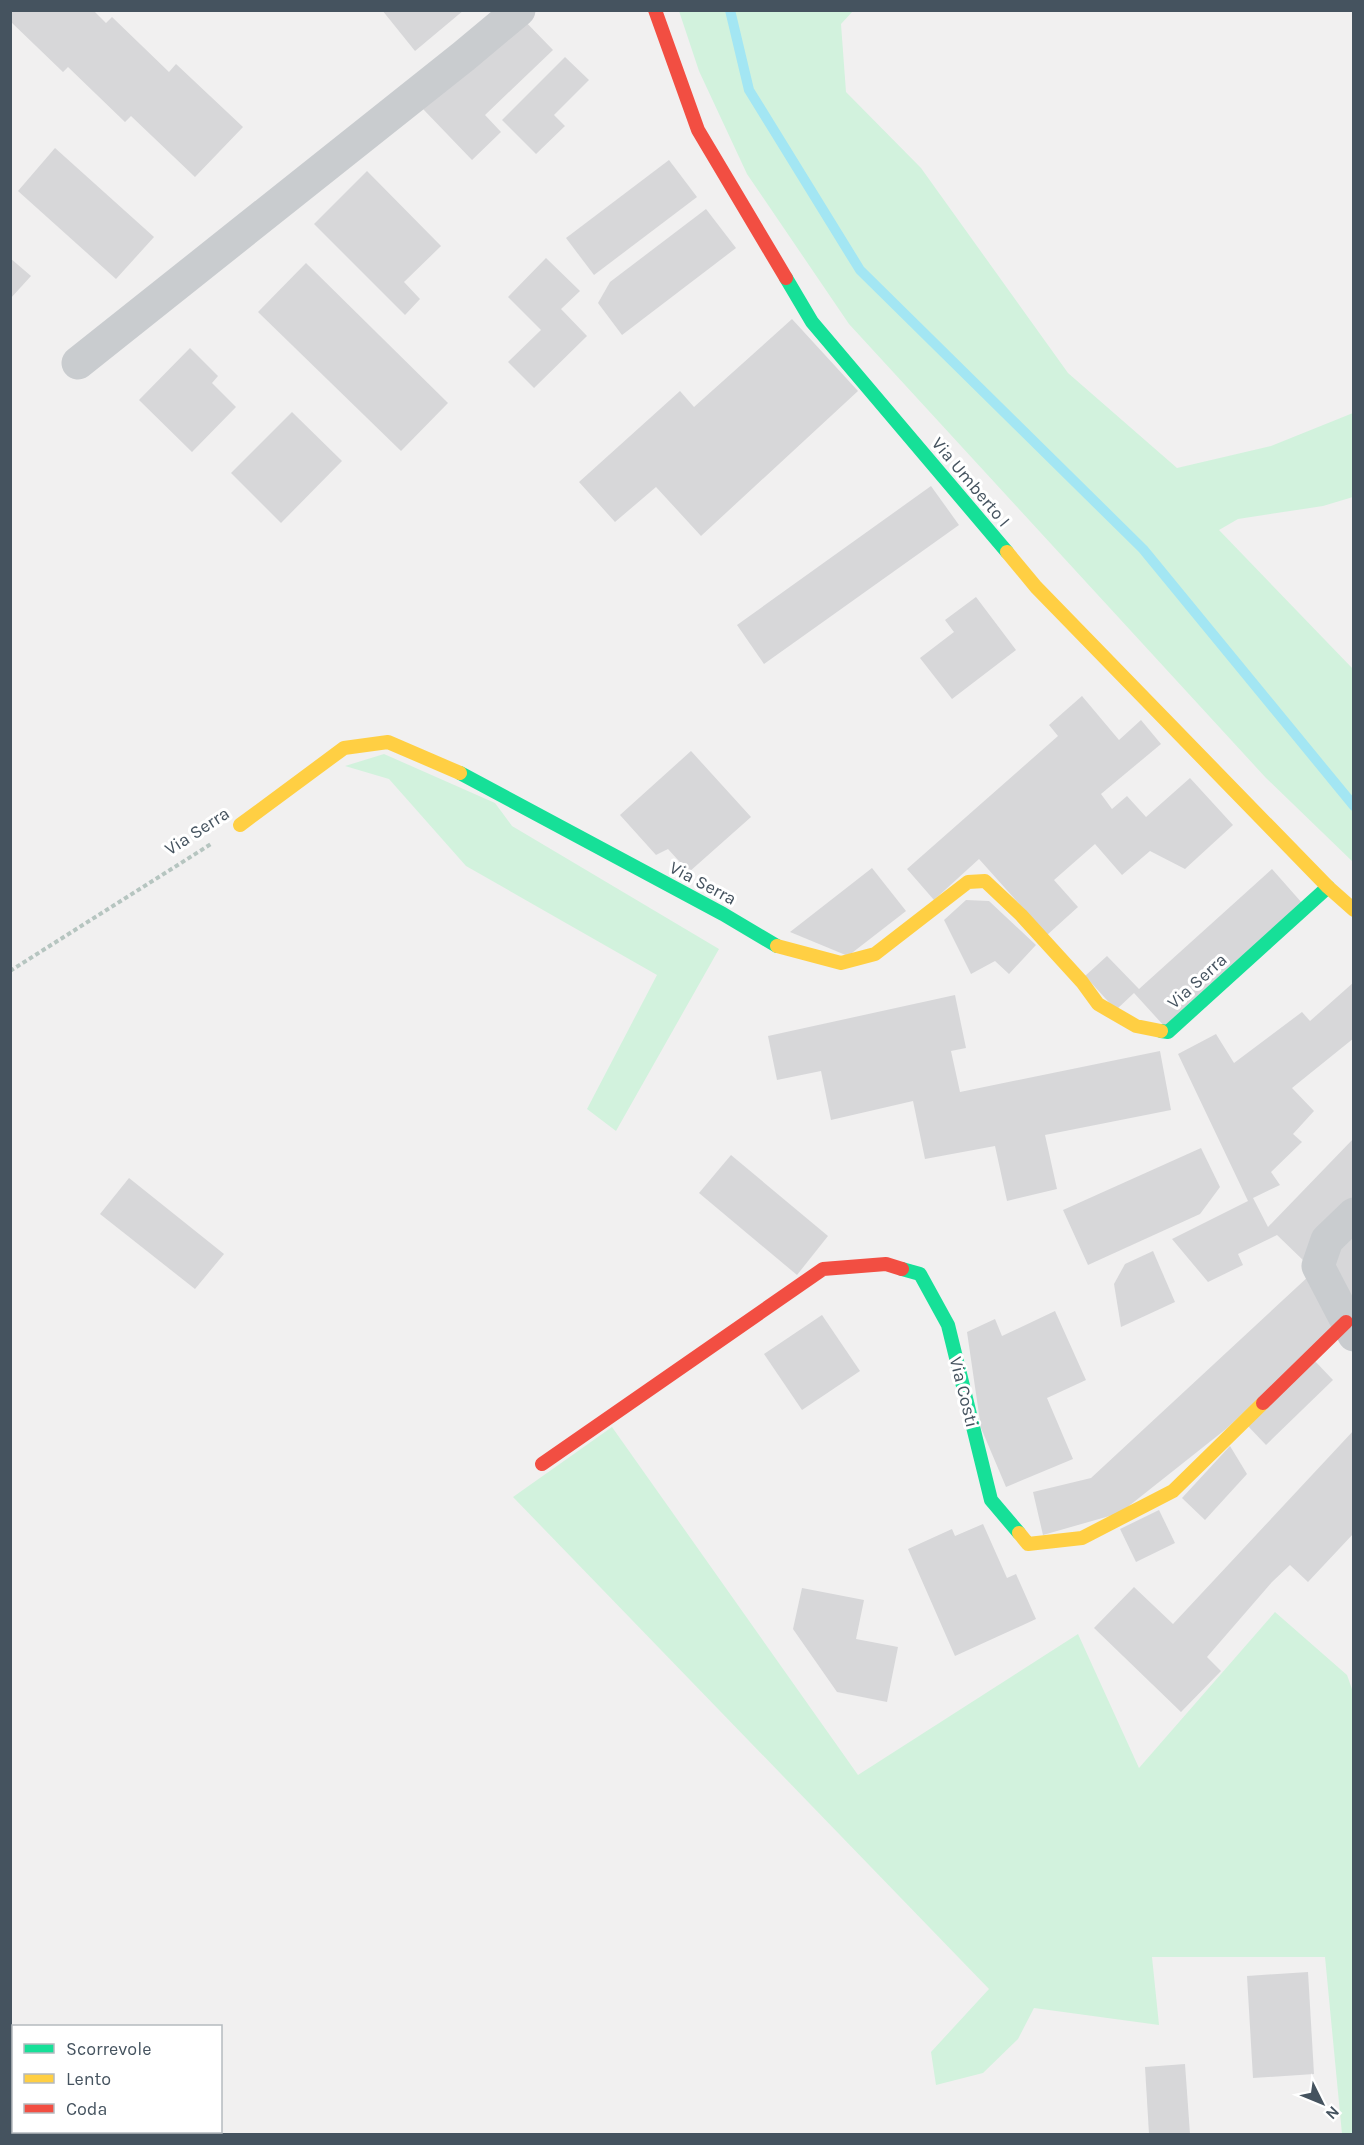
<svg xmlns="http://www.w3.org/2000/svg" width="1364" height="2145" viewBox="0 0 1364 2145" font-family="Karla,sans-serif">
	<style>
		.green { fill: #d2f2dd }
		.lines { fill: none; stroke-linecap: round; stroke-linejoin: round }
		.stream { stroke: #a3e6f3; stroke-width: 10 }
		.building { fill: #d7d7d9 }
		.path { stroke: #b6c5c0; stroke-width: 4; stroke-dasharray: 4.5 3; stroke-linecap: butt }
		.street { stroke: #c9cccf; stroke-width: 33 }
		.fast { stroke: #16e098; stroke-width: 14 }
		.slow { stroke: #ffcf43; stroke-width: 14 }
		.jam { stroke: #f24e42; stroke-width: 14 }
		.labels { text-anchor: middle; dominant-baseline: central; stroke-width: 6; stroke-linejoin: round; paint-order: stroke }
		.street-label { font-size: 18px; fill: #45535f; stroke: #fff }
	</style>
	<rect width="100%" height="100%" fill="#f1f0f0"/>
	<g class="green">
		<path d="M679 11H853L841 24 846 92 921 168 1068 373 1177 468 1271 446 1353 413V497L1323 506 1238 519 1219 530 1353 669V862L1266 778 849 324 747 174 699 71Z"/>
		<path d="M384 754 495 803 512 826 719 949 616 1131 587 1109 657 975 466 866 389 779 345 766Z"/>
		<path d="M612 1427 858 1775 1078 1634 1139 1768 1275 1612 1347 1675 1353 1692V2134H1342L1325 1957H1152L1159 2025 1034 2008 1018 2039 983 2073 936 2085 931 2052 989 1989 513 1497Z"/>
	</g>
	<g class="lines">
		<path class="stream" d="M730 10 749 90 860 270 1143 549 1354 806"/>
	</g>
	<g class="building">
		<path d="M10 10H93L106 23 112 17 169 72 176 64 243 127 195 177 131 116 125 122 68 67 63 72 10 21Z"/>
		<path d="M382 10H464L415 51Z"/>
		<path d="M520 16 553 50 485 115 501 132 472 160 423 109Z"/>
		<path d="M565 57 589 80 554 115 565 126 536 154 502 120Z"/>
		<path d="M55 148 154 237 116 279 18 191Z"/>
		<path d="M669 160 697 197 594 275 566 238Z"/>
		<path d="M367 171 441 246 404 282 420 299 405 315 314 224Z"/>
		<path d="M706 209 736 248 622 335 598 303 610 282Z"/>
		<path d="M10 258 31 276 10 299Z"/>
		<path d="M546 258 580 291 561 309 587 336 534 388 508 362 541 330 508 297Z"/>
		<path d="M306 263 448 403 401 451 258 312Z"/>
		<path d="M792 319 858 391 701 536 656 487 615 522 579 482 680 391 694 407Z"/>
		<path d="M190 348 218 376 212 383 236 407 192 452 139 400Z"/>
		<path d="M292 412 342 461 281 523 231 473Z"/>
		<path d="M931 486 959 525 764 664 737 625Z"/>
		<path d="M976 597 1016 650 952 699 920 658 954 632 945 620Z"/>
		<path d="M1082 696 1119 740 1141 720 1161 744 1101 794 1112 809 1127 796 1146 817 1190 778 1233 825 1185 869 1150 851 1122 875 1095 844 1054 880 1078 907 1047 935 979 859 934 900 907 869 1058 736 1049 725Z"/>
		<path d="M691 751 751 817 689 872 668 849 656 855 620 815Z"/>
		<path d="M872 868 906 911 848 956 790 932Z"/>
		<path d="M1272 869 1302 903 1165 1027 1134 993 1116 1010 1085 976 1107 956 1139 989Z"/>
		<path d="M966 900 989 901 1036 945 1009 974 995 961 971 974 944 920Z"/>
		<path d="M1354 982V1038L1292 1088 1314 1111 1293 1134 1302 1142 1271 1172 1280 1185 1253 1198 1268 1227 1354 1138V1211L1305 1262 1277 1235 1238 1254 1243 1265 1208 1282 1172 1239 1248 1201 1178 1054 1216 1034 1234 1063 1302 1012 1310 1021Z"/>
		<path d="M955 995 966 1048 951 1051 960 1092 1160 1051 1171 1110 1045 1135 1057 1189 1007 1201 995 1146 925 1159 913 1101 831 1120 821 1071 777 1080 768 1036Z"/>
		<path d="M1201 1148 1220 1187 1200 1214 1088 1265 1063 1210Z"/>
		<path d="M731 1155 828 1236 797 1275 699 1193Z"/>
		<path d="M129 1178 224 1254 195 1289 100 1214Z"/>
		<path d="M1354 1224V1308L1329 1263Z"/>
		<path d="M1153 1251 1175 1302 1121 1327 1114 1284 1125 1264Z"/>
		<path d="M1310 1275 1337 1326 1226 1429 1120 1513 1043 1535 1033 1492 1091 1478Z"/>
		<path d="M1055 1311 1086 1380 1047 1398 1073 1459 1006 1487 981 1428 967 1332 995 1319 1002 1336Z"/>
		<path d="M822 1315 860 1371 802 1410 764 1354Z"/>
		<path d="M1313 1359 1333 1380 1266 1445 1246 1424Z"/>
		<path d="M1354 1430V1533L1308 1582 1290 1565 1272 1582 1207 1657 1221 1671 1181 1712 1094 1628 1134 1587 1173 1624Z"/>
		<path d="M1230 1446 1247 1474 1205 1520 1182 1498Z"/>
		<path d="M1159 1510 1175 1543 1136 1562 1120 1529Z"/>
		<path d="M983 1524 1007 1578 1016 1574 1036 1619 955 1656 908 1549 952 1529 955 1536Z"/>
		<path d="M802 1588 864 1600 856 1639 898 1647 887 1702 837 1692 793 1629Z"/>
		<path d="M1308 1972 1314 2074 1253 2078 1247 1976Z"/>
		<path d="M1185 2064 1190 2134H1149L1145 2067Z"/>
	</g>
	<g class="lines">
		<path class="path" d="M10 971 211 844"/>
		<g class="street">
			<path d="M78 363 464 56 519 10"/>
			<path d="M1354 1214 1327 1240 1318 1266 1354 1335"/>
		</g>
		<g class="fast">
			<path d="M786 278 812 322 1007 552"/>
			<path d="M460 773 723 914 777 946"/>
			<path d="M1161 1031 1168 1032 1328 887"/>
			<path d="M902 1269 920 1274 948 1325 991 1500 1019 1533"/>
		</g>
		<g class="slow">
			<path d="M1007 552 1036 587 1328 887 1354 910"/>
			<path d="M240 825 344 748 388 742 460 773"/>
			<path d="M777 946 841 963 875 954 968 882 985 881 1021 915 1082 982 1098 1004 1136 1026 1161 1031"/>
			<path d="M1019 1533 1028 1544 1082 1538 1173 1491 1263 1403"/>
		</g>
		<g class="jam">
			<path d="M655 10 698 130 786 278"/>
			<path d="M1263 1403 1346 1322"/>
			<path d="M542 1464 823 1269 886 1264 902 1269"/>
		</g>
	</g>
	<g class="labels">
		<g class="street-label">
			<text transform="translate(971 482) rotate(50)">Via Umberto I</text>
			<text transform="translate(197 831) rotate(-33)">Via Serra</text>
			<text transform="translate(703 883) rotate(28)">Via Serra</text>
			<text transform="translate(1197 981) rotate(-42)">Via Serra</text>
			<text transform="translate(964 1392) rotate(76)">Via Costi</text>
		</g>
	</g>
	<rect width="1364" height="2145" fill="none" stroke="#45535f" stroke-width="24"/>
	<rect x="12" y="2025" width="210" height="108" fill="#ffffff" stroke="#b5babf" stroke-width="1.5"/>
	<rect x="24" y="2044" width="30" height="9" fill="#16e098" stroke="#b5babf" stroke-width="1.5"/>
	<text x="66" y="2055" font-size="18" fill="#45535f">Scorrevole</text>
	<rect x="24" y="2074" width="30" height="9" fill="#ffcf43" stroke="#b5babf" stroke-width="1.5"/>
	<text x="66" y="2085" font-size="18" fill="#45535f">Lento</text>
	<rect x="24" y="2104" width="30" height="9" fill="#f24e42" stroke="#b5babf" stroke-width="1.5"/>
	<text x="66" y="2115" font-size="18" fill="#45535f">Coda</text>
	<g transform="translate(1322 2103) rotate(133)" stroke="#ffffff" stroke-width="4.5" paint-order="stroke">
	<path d="M0-4.5L10 22L0 15L-10 22Z" fill="#45535f"/>
	<text y="-9" font-size="16" font-weight="bold" text-anchor="middle" fill="#45535f">N</text>
	</g>
</svg>
